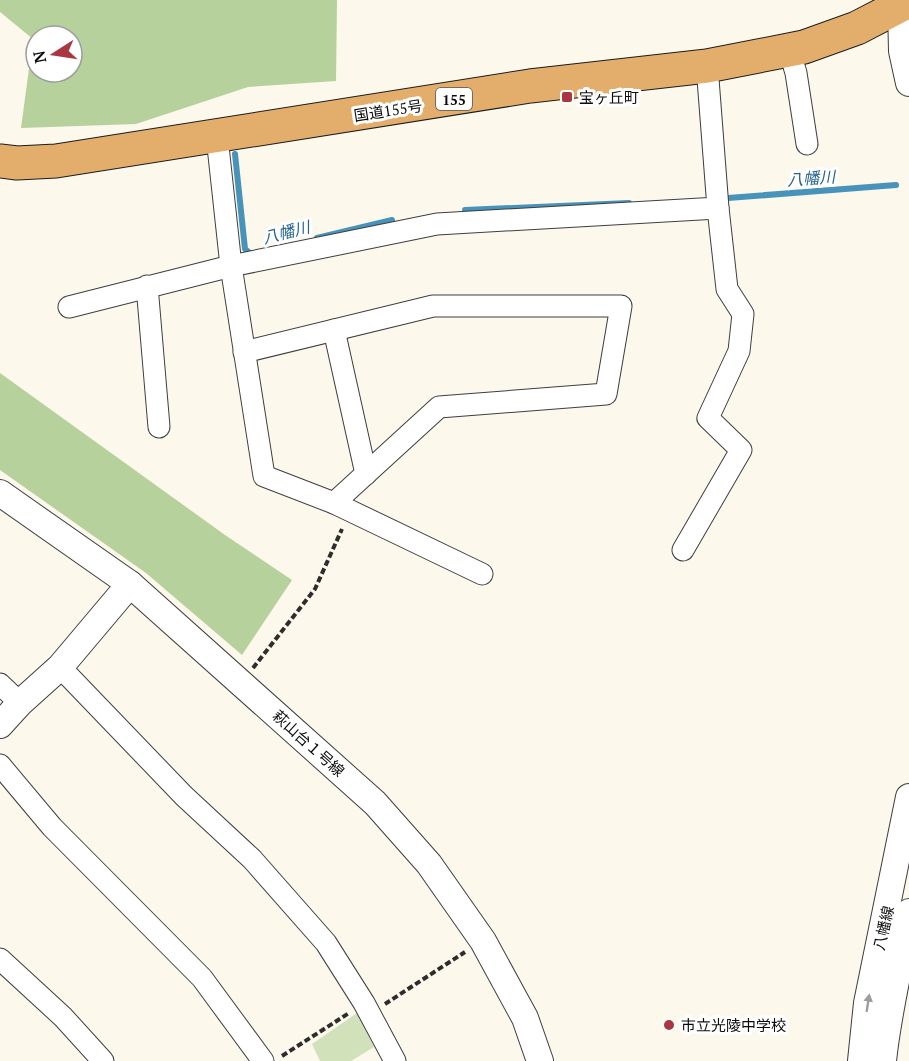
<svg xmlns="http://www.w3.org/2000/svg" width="909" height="1061" viewBox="0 0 909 1061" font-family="'PT Serif','Noto Sans JP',serif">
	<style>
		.green { fill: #d1e2bb }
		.forest { fill: #b6d19c; fill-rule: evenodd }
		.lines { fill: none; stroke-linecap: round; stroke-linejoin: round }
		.stream { stroke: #4893ba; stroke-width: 6 }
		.minor-casing { stroke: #3e3e3e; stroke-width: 23 }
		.tertiary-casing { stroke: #3e3e3e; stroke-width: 28 }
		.trunk-casing { stroke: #1c1c1c; stroke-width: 35 }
		.path { stroke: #2d2d2d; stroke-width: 4; stroke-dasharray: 6 3; stroke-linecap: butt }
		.minor { stroke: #fff; stroke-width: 21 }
		.tertiary { stroke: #fff; stroke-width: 26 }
		.trunk { stroke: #e3ae6c; stroke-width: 33 }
		.oneway { fill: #9d9d9d }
		.poi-dot { fill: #a83742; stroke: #fff; stroke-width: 2 }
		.labels { text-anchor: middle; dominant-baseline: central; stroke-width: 6; stroke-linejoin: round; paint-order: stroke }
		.shield { fill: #fff; stroke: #545454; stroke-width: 1.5 }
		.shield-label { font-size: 14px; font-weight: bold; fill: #0b0b0b }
		.poi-label { font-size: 15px; fill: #0b0b0b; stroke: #fff; text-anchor: start }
		.street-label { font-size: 15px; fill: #0b0b0b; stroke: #fff }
		.water-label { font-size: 16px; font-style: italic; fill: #26648c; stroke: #fff }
	</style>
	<rect width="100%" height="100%" fill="#fcf8ec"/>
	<path class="green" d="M357 1013 374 1047 351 1061H320L312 1044Z"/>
	<g class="forest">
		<path d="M0 0H337L336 81 248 87 136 124 21 128 33 39 0 12ZM36 36H72V72H36Z"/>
		<path d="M0 373 225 535 292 580 242 655 146 573 0 470Z"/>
	</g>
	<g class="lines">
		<g class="stream">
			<path d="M235 154 245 249 251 254 255 253"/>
			<path d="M728 198 896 185"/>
			<path d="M465 210 629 203"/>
			<path d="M317 238 392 220"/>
		</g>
		<g class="minor-casing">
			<g id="minor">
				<path d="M789 49 796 73 807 144"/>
				<path d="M217 137 231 266 264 476 334 503 482 574"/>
				<path d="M147 286 159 427"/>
				<path d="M69 307 231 266 437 224 718 208 707 66"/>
				<path d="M334 330 366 474"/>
				<path d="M244 352 433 306H621L606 394 439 407 334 503"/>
				<path d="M683 550 741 450 708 418 739 351 743 314 727 289 718 208"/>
				<path d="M60 667 184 796 252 859 326 943 364 1003 395 1061"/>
				<path d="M0 684 20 703"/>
				<path d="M0 765 52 827 202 978 263 1061"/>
				<path d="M0 959 63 1017 103 1061"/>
			</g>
		</g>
		<g class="tertiary-casing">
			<g id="tertiary">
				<path d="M901 7 902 51 909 83"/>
				<path d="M0 493 130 584 375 803 429 864 483 941 525 1018 540 1061"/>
				<path d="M0 725 20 703 60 667 130 584"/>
				<path d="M861 1061 867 1003 909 797"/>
				<path d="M883 1061C888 1011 901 962 909 912"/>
			</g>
		</g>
		<g class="trunk-casing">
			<path id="trunk" d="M0 161 17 163 56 161 530 86 707 66 804 47 857 28 909 1"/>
		</g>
		<g class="path">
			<path d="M253 668 315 589 342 529"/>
			<path d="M385 1004 465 952"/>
			<path d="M282 1056 349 1013"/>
		</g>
		<use href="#minor" class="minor"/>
		<use href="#tertiary" class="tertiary"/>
		<use href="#trunk" class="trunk"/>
	</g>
	<defs><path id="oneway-solid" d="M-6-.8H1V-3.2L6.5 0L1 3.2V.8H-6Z" transform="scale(1.5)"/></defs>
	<use class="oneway" href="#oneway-solid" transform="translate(868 1003) rotate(-81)"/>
	<g class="poi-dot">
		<rect x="561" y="91" width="12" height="12" rx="3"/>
		<circle cx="669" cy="1025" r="6"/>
	</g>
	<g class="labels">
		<rect class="shield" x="436" y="88" width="36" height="22" rx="4.5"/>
		<g class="shield-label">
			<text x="454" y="99">155</text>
		</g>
		<g class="poi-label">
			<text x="579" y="97">宝ヶ丘町</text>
			<text x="681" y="1025">市立光陵中学校</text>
		</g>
		<g class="street-label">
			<text transform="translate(388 110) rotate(-9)">国道155号</text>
			<text transform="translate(309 743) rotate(42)">萩山台１号線</text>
			<text transform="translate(883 928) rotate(-77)">八幡線</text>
		</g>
		<g class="water-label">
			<text transform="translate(811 178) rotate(-4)">八幡川</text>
			<text transform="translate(286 232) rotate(-14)">八幡川</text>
		</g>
	</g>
	<g transform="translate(54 54) rotate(258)"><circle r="28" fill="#ffffff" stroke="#9d9d9d" stroke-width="1.5"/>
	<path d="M0-4.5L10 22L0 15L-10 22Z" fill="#a83742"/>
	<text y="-9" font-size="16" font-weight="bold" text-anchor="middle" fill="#0b0b0b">N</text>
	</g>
</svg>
